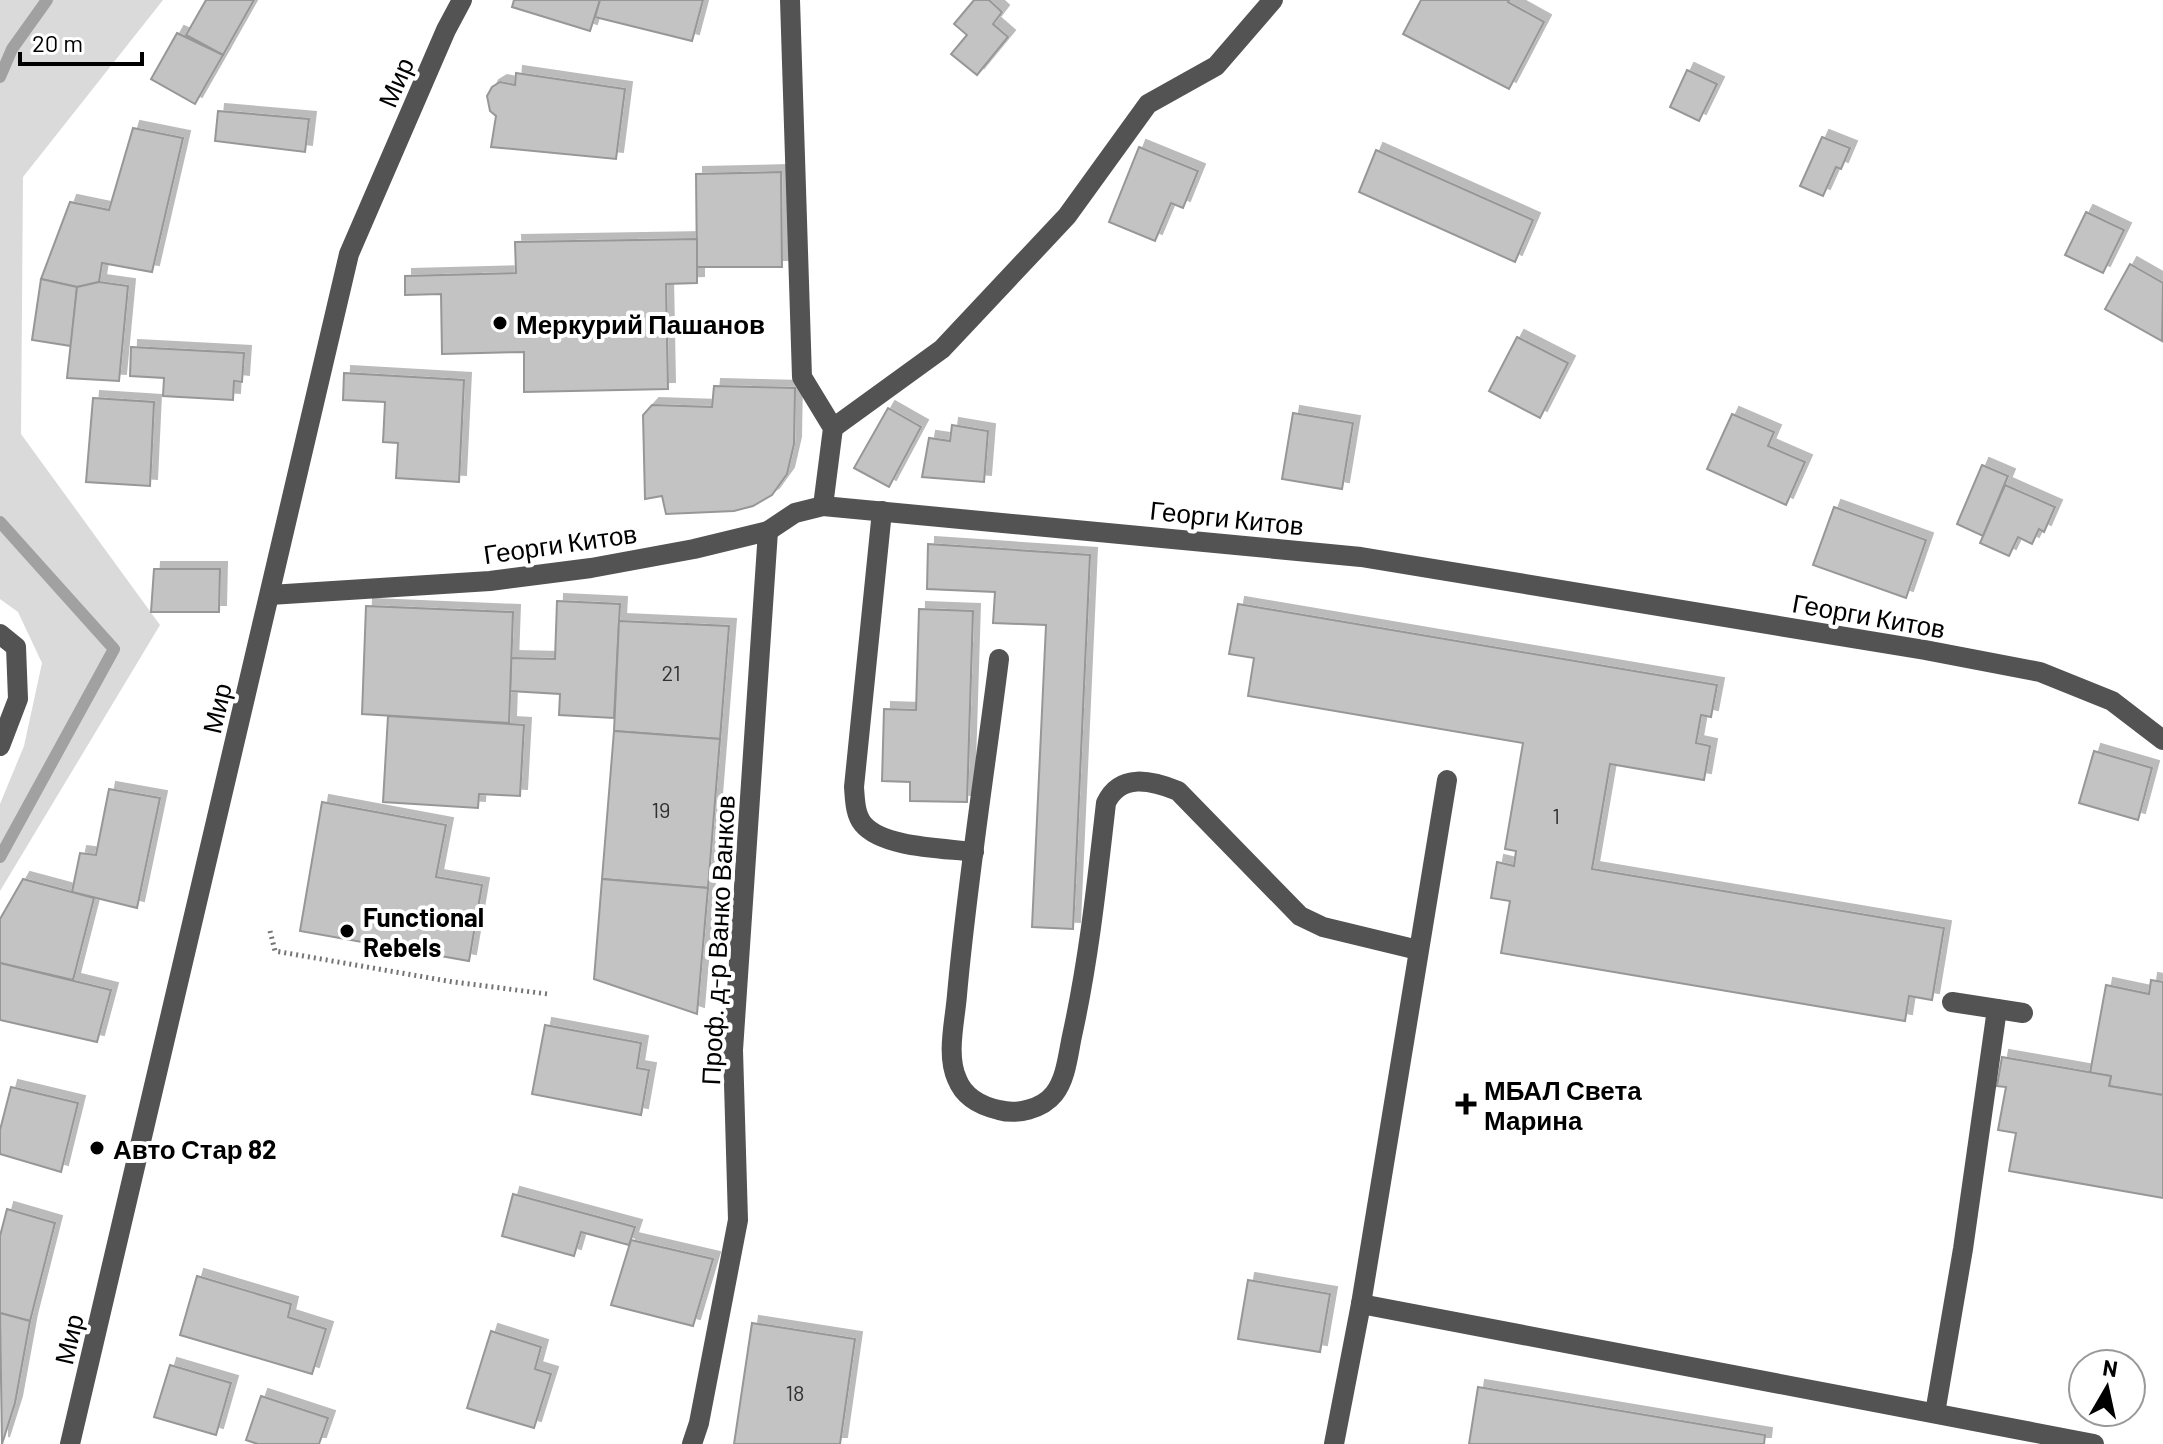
<svg xmlns="http://www.w3.org/2000/svg" width="2163" height="1444" viewBox="0 0 2163 1444" font-family="Barlow,sans-serif">
	<style>
		.green { fill: #dadada }
		.lines { fill: none; stroke-linecap: round; stroke-linejoin: round }
		.stream { stroke: #a1a1a1; stroke-width: 12 }
		.building { fill: #c3c3c3; stroke: #979797; stroke-width: 2; filter: url(#shadow) }
		.path { stroke: #757575; stroke-width: 5; stroke-dasharray: 2 4; stroke-linecap: butt }
		.minor { stroke: #535353; stroke-width: 20 }
		.poi-dot { fill: #000; stroke: #fff; stroke-width: 3 }
		.labels { text-anchor: middle; dominant-baseline: central; stroke-width: 8; stroke-linejoin: round; paint-order: stroke }
		.number-label { font-size: 22px; fill: #313131 }
		.street-label { font-size: 26px; fill: #000; stroke: #fff }
		.poi-label { font-size: 26px; font-weight: bold; fill: #000; stroke: #fff; text-anchor: start }
	</style>
	<defs>
		<filter id="shadow"><feDropShadow dx="7" dy="-7" stdDeviation="0" flood-color="#0004"/></filter>
	</defs>
	<rect width="100%" height="100%" fill="#fff"/>
	<path class="green" d="M0 0H163L23 177 21 434 160 625 0 891V804L24 746 42 663 18 612 0 599Z"/>
	<g class="lines">
		<g class="stream">
			<path d="M0 77 12 49 47 0"/>
			<path d="M0 522 114 649 0 857"/>
		</g>
	</g>
	<g class="building">
		<path d="M206 0H254L223 55 186 35Z"/>
		<path d="M514 0H600L590 31 512 7Z"/>
		<path d="M600 0H703L692 41 595 17Z"/>
		<path d="M974 0H989L1002 12 993 24 1008 37 977 75 951 54 967 35 954 24Z"/>
		<path d="M1421 0H1509L1508 2 1544 22 1509 89 1403 34Z"/>
		<path d="M177 33 223 55 195 104 151 79Z"/>
		<path d="M1687 70 1717 84 1699 121 1670 107Z"/>
		<path d="M516 73 625 89 616 159 491 147 496 116 490 111 487 96 492 87 500 82 515 85Z"/>
		<path d="M218 111 309 119 305 152 215 141Z"/>
		<path d="M133 128 183 138 152 272 102 263 99 282 77 287 41 279 70 202 109 210Z"/>
		<path d="M1822 137 1850 148 1841 169 1836 167 1823 196 1800 186Z"/>
		<path d="M1139 147 1198 171 1183 208 1171 203 1155 241 1109 222Z"/>
		<path d="M1376 150 1533 220 1515 262 1359 192Z"/>
		<path d="M781 172 782 267H697L696 174Z"/>
		<path d="M2086 212 2124 230 2103 273 2065 255Z"/>
		<path d="M697 239V283L666 284 668 389 524 392V352L442 354 441 294 405 295V276L516 273 515 242Z"/>
		<path d="M2130 264 2163 283 2162 341 2105 309Z"/>
		<path d="M41 279 77 287 71 346 32 340Z"/>
		<path d="M99 282 128 286 119 381 67 378 77 287Z"/>
		<path d="M1517 337 1568 363 1540 418 1489 391Z"/>
		<path d="M131 347 244 353 242 382 234 381 233 400 163 396 164 378 130 376Z"/>
		<path d="M344 373 464 380 459 482 396 478 398 443 383 442 385 402 343 400Z"/>
		<path d="M714 386 795 388 794 444 787 474 772 495 753 506 734 511 666 514 662 496 645 499 643 415 652 405 712 407Z"/>
		<path d="M93 398 154 402 150 486 86 482Z"/>
		<path d="M888 408 921 427 889 487 854 468Z"/>
		<path d="M1293 413 1353 423 1342 489 1282 479Z"/>
		<path d="M1732 414 1774 432 1768 446 1805 462 1786 505 1707 469Z"/>
		<path d="M952 425 988 431 984 482 922 477 929 438 950 441Z"/>
		<path d="M1982 465 2008 476 1983 536 1957 524Z"/>
		<path d="M2005 485 2055 507 2044 532 2039 529 2032 544 2018 537 2009 556 1980 543Z"/>
		<path d="M1834 507 1926 540 1906 598 1813 565Z"/>
		<path d="M928 544 1090 555 1073 929 1032 927 1046 625 993 623 995 592 927 589Z"/>
		<path d="M154 569H220L219 612H151Z"/>
		<path d="M557 601 620 604 614 718 559 715 560 694 510 691 511 658 555 659Z"/>
		<path d="M1238 604 1717 685 1711 717 1701 715 1696 743 1710 746 1704 780 1610 764 1592 869 1944 928 1932 1000 1909 996 1905 1021 1501 953 1510 901 1491 898 1497 862 1514 866 1516 851 1505 849 1523 743 1248 696 1254 658 1229 654Z"/>
		<path d="M366 606 513 612 509 723 362 714Z"/>
		<path d="M919 609 973 611 967 802 910 801V782L882 781 884 709 916 710Z"/>
		<path d="M619 621 729 626 720 739 614 731Z"/>
		<path d="M388 716 524 725 520 796 479 794 478 808 383 802Z"/>
		<path d="M614 731 720 739 708 888 602 879Z"/>
		<path d="M2094 751 2152 768 2138 820 2079 803Z"/>
		<path d="M109 789 160 798 137 908 72 892 80 853 96 855Z"/>
		<path d="M322 802 446 825 436 877 482 885 469 961 300 931Z"/>
		<path d="M23 879 94 898 73 980 0 963V919Z"/>
		<path d="M602 879 708 888 697 1014 594 979Z"/>
		<path d="M0 963 111 990 97 1042 0 1020Z"/>
		<path d="M2151 980 2163 982V1095L2109 1086 2111 1076 2090 1073 2106 985 2149 994Z"/>
		<path d="M545 1025 641 1043 637 1068 649 1070 641 1115 532 1094Z"/>
		<path d="M2002 1057 2111 1076 2109 1086 2163 1095V1198L2009 1171 2016 1133 1998 1130 2006 1087 1997 1086Z"/>
		<path d="M11 1087 78 1103 61 1172 0 1154V1130Z"/>
		<path d="M513 1194 635 1227 629 1245 581 1232 574 1256 502 1236Z"/>
		<path d="M7 1209 55 1223 30 1321 0 1313V1236Z"/>
		<path d="M631 1240 713 1259 693 1326 611 1305Z"/>
		<path d="M197 1276 291 1304 288 1317 326 1329 312 1374 180 1335Z"/>
		<path d="M1248 1280 1330 1294 1320 1352 1238 1339Z"/>
		<path d="M0 1313 30 1321 15 1403 2 1444Z"/>
		<path d="M752 1323 855 1339 840 1444H734Z"/>
		<path d="M491 1331 541 1347 535 1369 551 1374 534 1428 467 1408Z"/>
		<path d="M170 1365 231 1383 216 1435 154 1417Z"/>
		<path d="M1478 1387 1765 1435 1764 1444H1469Z"/>
		<path d="M261 1396 328 1418 319 1444H258L246 1440Z"/>
	</g>
	<g class="lines">
		<path class="path" d="M270 931 275 951 453 982 548 994"/>
		<g class="minor">
			<path d="M790 0 802 377 833 428 823 506"/>
			<path d="M833 428 942 349 1067 216 1148 104 1216 66 1273 0"/>
			<path d="M882 511 854 787C855 800 855 814 863 824 883 848 944 848 974 852"/>
			<path d="M270 595 490 581 591 568 694 549 768 531 795 513 823 506 1361 557 1925 650 2040 672 2112 701 2163 740"/>
			<path d="M0 634 16 647 18 699 0 746"/>
			<path d="M999 659C985 771 967 883 957 995 955 1021 946 1055 957 1079 964 1097 981 1106 999 1110 1017 1115 1042 1109 1054 1094 1066 1079 1068 1055 1072 1036 1089 959 1097 882 1106 803 1120 773 1151 780 1178 791L1300 916 1323 927 1418 950"/>
			<path d="M1952 1002 2023 1013"/>
			<path d="M1361 1304 2094 1444"/>
			<path d="M1935 1413 1963 1249 1997 1009"/>
			<path d="M70 1444 349 254 446 30 462 0"/>
			<path d="M692 1444 699 1423 738 1220 733 1050 768 531"/>
			<path d="M1334 1444 1361 1304 1447 780"/>
		</g>
	</g>
	<g class="poi-dot">
		<circle cx="500" cy="323" r="8"/>
		<circle cx="347" cy="931" r="8"/>
		<path d="M1462 1092h8v8h8v8h-8v8h-8v-8h-8v-8h8z"/>
		<circle cx="97" cy="1148" r="8"/>
	</g>
	<g class="labels">
		<g class="number-label">
			<text x="671" y="672">21</text>
			<text x="661" y="809">19</text>
			<text x="1556" y="815">1</text>
			<text x="795" y="1392">18</text>
		</g>
		<g class="street-label">
			<text transform="translate(395 82) rotate(-67)">Мир</text>
			<text transform="translate(1227 517) rotate(6)">Георги Китов</text>
			<text transform="translate(560 543) rotate(-8)">Георги Китов</text>
			<text transform="translate(1869 615) rotate(10)">Георги Китов</text>
			<text transform="translate(216 708) rotate(-77)">Мир</text>
			<text transform="translate(717 940) rotate(-87)">Проф. д-р Ванко Ванков</text>
			<text transform="translate(68 1339) rotate(-77)">Мир</text>
		</g>
		<g class="poi-label">
			<text x="516" y="323">Меркурий Пашанов</text>
			<text x="363" y="916">Functional<tspan x="363" dy="30">Rebels</tspan></text>
			<text x="1484" y="1089">МБАЛ Света<tspan x="1484" dy="30">Марина</tspan></text>
			<text x="113" y="1148">Авто Стар 82</text>
		</g>
	</g>
	<g transform="translate(2107 1388) rotate(9)"><circle r="38" fill="#ffffff" stroke="#999999" stroke-width="2"/>
	<path d="M0-6L14 30L0 20L-14 30Z" fill="#000000"/>
	<text y="-12" font-size="22" font-weight="bold" text-anchor="middle" fill="#000000">N</text>
	</g>
	<path d="M20 52v12h122v-12" fill="none" stroke="#000000" stroke-width="4"/>
	<text x="32" y="52" font-size="24" fill="#000000" stroke="#ffffff" stroke-width="6" paint-order="stroke">20 m</text>
</svg>
